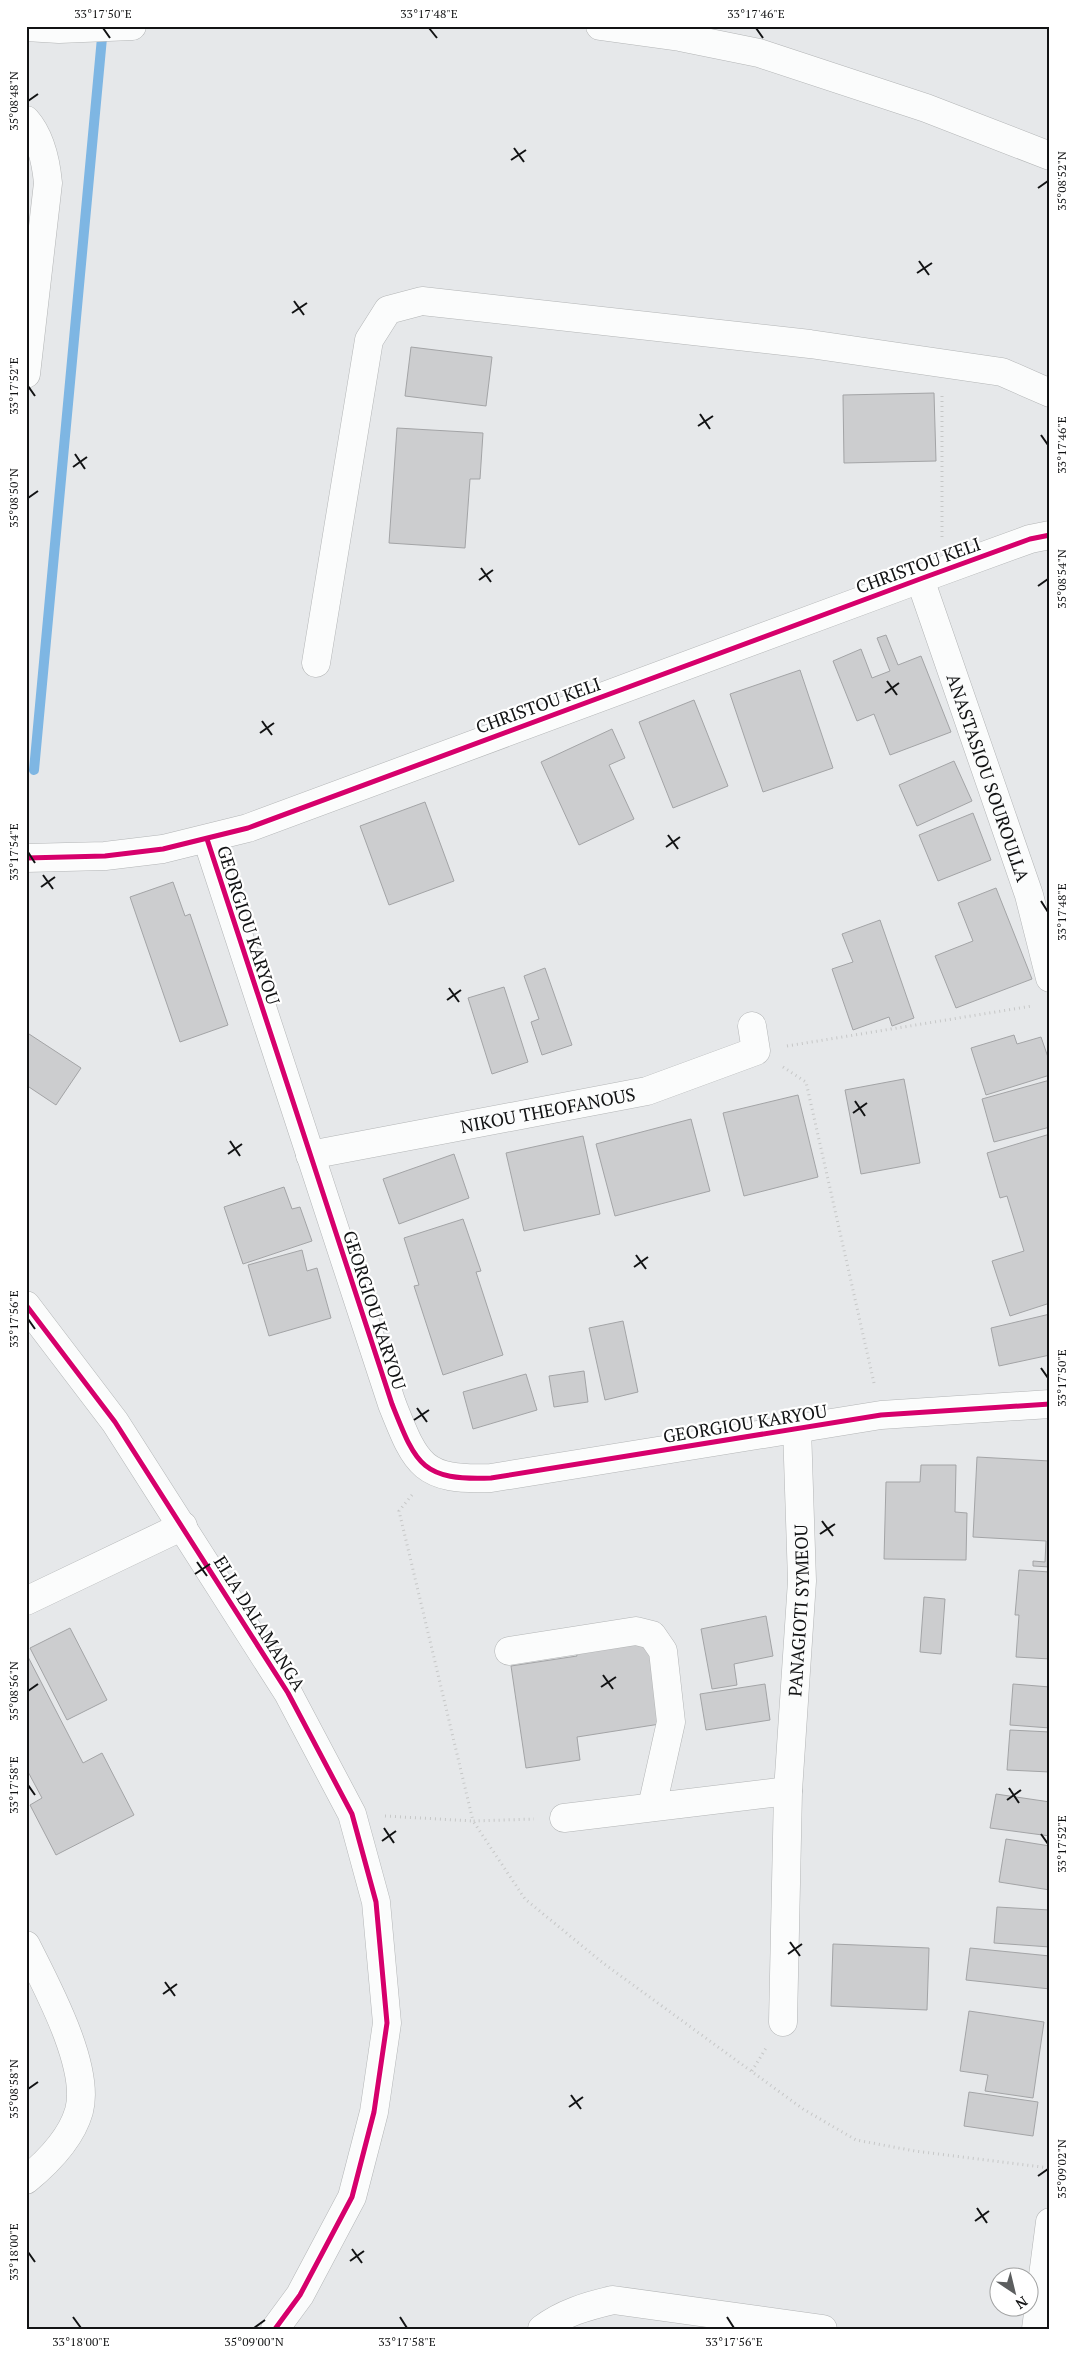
<svg xmlns="http://www.w3.org/2000/svg" width="1076" height="2355" viewBox="0 0 1076 2355" font-family="'PT Serif',serif">
	<style>
		.lines { fill: none; stroke-linecap: round; stroke-linejoin: round }
		.stream { stroke: #7eb6e3; stroke-width: 10 }
		.building { fill: #cccdcf; stroke: #a3a4a6 }
		.minor-casing { stroke: #b3b5b6; stroke-width: 29 }
		.path { stroke: #c6c7c7; stroke-width: 3; stroke-dasharray: 1 4; stroke-linecap: butt }
		.minor { stroke: #fbfcfc; stroke-width: 28 }
		.cycleway-casing { stroke: #fff; stroke-width: 8 }
		.cycleway { stroke: #d6006c; stroke-width: 5 }
		.ticks { fill: none; stroke: #121314; stroke-width: 2 }
		.labels { text-anchor: middle; dominant-baseline: central; stroke-width: 4.5; stroke-linejoin: round; paint-order: stroke }
		.street-label { font-size: 18px; fill: #121314; stroke: #fff }
		.neatline { fill: none; stroke: #121314; stroke-width: 2 }
		.ticks-label { font-size: 12px; text-anchor: middle; fill: #121314 }
	</style>
	<rect width="100%" height="100%" fill="#e6e8ea"/>
	<g class="lines">
		<path class="stream" d="M34 770 103 27"/>
	</g>
	<g class="building">
		<path d="M411 347 492 357 486 406 405 396Z"/>
		<path d="M934 393 936 461 844 463 843 395Z"/>
		<path d="M397 428 483 433 480 479H470L465 548 389 543Z"/>
		<path d="M886 635 898 665 921 656 951 732 890 755 874 714 857 721 833 661 861 649 872 678 890 671 877 638Z"/>
		<path d="M800 670 833 768 763 792 730 694Z"/>
		<path d="M694 700 728 786 673 808 639 722Z"/>
		<path d="M612 729 625 758 609 765 634 819 579 845 541 762Z"/>
		<path d="M954 761 972 801 917 826 899 785Z"/>
		<path d="M425 802 454 881 389 905 360 826Z"/>
		<path d="M973 813 991 860 938 881 919 835Z"/>
		<path d="M173 882 185 916 190 914 228 1025 180 1042 130 897Z"/>
		<path d="M996 888 1032 979 956 1008 935 956 973 941 958 903Z"/>
		<path d="M880 920 914 1018 892 1026 889 1017 853 1030 832 969 853 962 842 934Z"/>
		<path d="M545 968 572 1045 542 1055 531 1022 539 1019 524 976Z"/>
		<path d="M504 987 528 1062 492 1074 468 998Z"/>
		<path d="M26 1032 81 1068 56 1105 26 1085Z"/>
		<path d="M1014 1035 1017 1044 1041 1037 1050 1063V1075L986 1095 971 1048Z"/>
		<path d="M904 1079 920 1163 861 1174 845 1090Z"/>
		<path d="M1050 1080V1127L994 1142 982 1099Z"/>
		<path d="M798 1095 818 1177 744 1196 723 1113Z"/>
		<path d="M691 1119 710 1191 615 1216 596 1144Z"/>
		<path d="M1050 1134V1303L1010 1316 992 1261 1024 1251 1007 1196 1000 1198 987 1153Z"/>
		<path d="M583 1136 600 1214 524 1231 506 1153Z"/>
		<path d="M454 1154 469 1198 399 1224 383 1179Z"/>
		<path d="M284 1187 292 1209 300 1207 312 1241 243 1264 224 1207Z"/>
		<path d="M463 1219 481 1271 476 1272 503 1355 443 1375 414 1286 419 1285 404 1238Z"/>
		<path d="M302 1250 307 1271 317 1268 331 1318 269 1336 248 1265Z"/>
		<path d="M1050 1314V1355L999 1366 991 1328Z"/>
		<path d="M623 1321 638 1392 605 1400 589 1328Z"/>
		<path d="M584 1371 588 1402 554 1407 549 1376Z"/>
		<path d="M526 1374 537 1410 473 1429 463 1392Z"/>
		<path d="M977 1457 1050 1461V1567L1033 1566V1561L1045 1562 1046 1541 973 1537Z"/>
		<path d="M921 1465H956L955 1512 967 1513 966 1560 884 1559 886 1482H920Z"/>
		<path d="M1019 1570 1050 1572V1659L1016 1657 1019 1615H1015Z"/>
		<path d="M924 1597 945 1599 941 1654 920 1652Z"/>
		<path d="M766 1616 773 1656 734 1664 737 1685 712 1689 701 1629Z"/>
		<path d="M70 1628 107 1700 67 1720 30 1648Z"/>
		<path d="M648 1639 660 1724 577 1737 580 1760 526 1768 511 1666 577 1656 576 1650Z"/>
		<path d="M26 1653 83 1763 102 1753 134 1815 56 1855 30 1805 42 1798 26 1768Z"/>
		<path d="M765 1684 770 1720 706 1730 700 1694Z"/>
		<path d="M1013 1684 1050 1687V1728L1010 1725Z"/>
		<path d="M1010 1730 1050 1732V1772L1007 1770Z"/>
		<path d="M996 1794 1050 1802V1836L990 1828Z"/>
		<path d="M1006 1839 1050 1846V1890L999 1882Z"/>
		<path d="M997 1907 1050 1910V1947L994 1943Z"/>
		<path d="M833 1944 929 1948 927 2010 831 2006Z"/>
		<path d="M970 1948 1050 1956V1989L966 1980Z"/>
		<path d="M969 2011 1044 2022 1033 2098 985 2091 988 2075 960 2071Z"/>
		<path d="M969 2092 1038 2102 1033 2136 964 2126Z"/>
	</g>
	<g class="lines">
		<g class="minor-casing">
			<g id="minor">
				<path d="M600 26 680 37 759 53 926 108 1050 156"/>
				<path d="M26 27 59 29 132 26"/>
				<path d="M26 120C41 137 46 162 48 183L26 374"/>
				<path id="s1" d="M920 579 1029 895 1050 978"/>
				<path d="M316 663 369 340 388 310 422 301 810 344 1002 372 1050 393"/>
				<path d="M207 839 392 1404C416 1464 421 1481 491 1478L881 1415 1050 1404"/>
				<path d="M26 858 105 856 163 849 248 828 920 579 1030 539 1050 535"/>
				<path id="s2" d="M310 1155 647 1091 756 1051 752 1026"/>
				<path d="M26 1305 115 1422 288 1693 352 1814 376 1902 387 2023 374 2112 352 2197 300 2295 275 2329"/>
				<path d="M26 1601 183 1526"/>
				<path d="M509 1651 636 1631 652 1635 663 1651 671 1722 652 1807"/>
				<path d="M564 1818 788 1791"/>
				<path d="M26 1945C46 1985 91 2067 79 2111 71 2139 48 2162 26 2180"/>
				<path id="s3" d="M783 2022 788 1791 802 1581 797 1428"/>
				<path d="M542 2329C563 2313 587 2306 613 2300L823 2329"/>
				<path d="M1036 2329 1050 2222"/>
			</g>
		</g>
		<g class="path">
			<path d="M942 396V537"/>
			<path d="M787 1046 1032 1006"/>
			<path d="M783 1067 806 1082 874 1383"/>
			<path d="M412 1495 399 1511 473 1821 534 1819"/>
			<path d="M385 1816 473 1821 525 1899 603 1963 803 2109 856 2140 915 2151 1050 2168"/>
			<path d="M752 2071 766 2048"/>
		</g>
		<use href="#minor" class="minor"/>
		<g class="cycleway-casing">
			<g id="cycleway">
				<path d="M207 839 392 1404C416 1464 421 1481 491 1478L881 1415 1050 1404"/>
				<path d="M26 858 105 856 163 849 248 828 920 579 1030 539 1050 535"/>
				<path d="M26 1305 115 1422 288 1693 352 1814 376 1902 387 2023 374 2112 352 2197 300 2295 275 2329"/>
			</g>
		</g>
		<use href="#cycleway" class="cycleway"/>
	</g>
	<path class="ticks" d="M103 28 110 38M429 28 437 38M756 28 763 38M28 101 38 94M514 148 524 162M511 160 526 150M1038 188 1048 181M919 261 929 275M917 273 932 263M294 301 304 315M292 313 307 303M28 386 35 396M700 414 710 429M698 426 713 416M1041 435 1048 445M75 454 85 469M73 467 87 457M28 498 38 491M481 568 491 582M479 580 493 570M1038 586 1048 579M887 681 897 695M885 693 899 683M262 721 272 735M260 733 274 723M668 835 678 849M666 847 680 837M28 852 35 863M43 875 53 889M41 887 55 877M1041 901 1048 912M449 988 459 1002M447 1000 461 990M855 1101 865 1116M853 1113 867 1103M230 1141 240 1156M228 1154 242 1144M636 1255 646 1269M634 1267 648 1257M28 1319 35 1329M1041 1368 1048 1378M417 1408 427 1422M414 1420 429 1410M822 1521 833 1536M820 1534 835 1524M197 1562 207 1576M195 1574 210 1564M603 1675 613 1689M601 1687 616 1677M28 1691 38 1684M28 1785 35 1795M1009 1788 1019 1803M1007 1800 1021 1790M384 1828 394 1843M1041 1834 1048 1844M382 1841 396 1831M790 1942 800 1956M788 1954 802 1944M165 1982 175 1996M163 1994 177 1984M28 2089 38 2082M571 2095 581 2109M569 2107 583 2097M1038 2176 1048 2169M977 2208 987 2223M975 2221 989 2211M352 2249 362 2263M28 2252 35 2262M350 2261 364 2251M73 2317 81 2328M400 2317 407 2328M727 2317 734 2328M254 2328 265 2320"/>
	<g class="labels">
		<g class="street-label">
			<text transform="translate(918 565) rotate(-20)">CHRISTOU KELI</text>
			<text transform="translate(538 705) rotate(-20)">CHRISTOU KELI</text>
			<text stroke="none"><textPath href="#s1" startOffset="210">ANASTASIOU SOUROULLA</textPath></text>
			<text transform="translate(249 925) rotate(72)">GEORGIOU KARYOU</text>
			<text stroke="none"><textPath href="#s2" startOffset="242">NIKOU THEOFANOUS</textPath></text>
			<text transform="translate(375 1310) rotate(72)">GEORGIOU KARYOU</text>
			<text transform="translate(745 1423) rotate(-9)">GEORGIOU KARYOU</text>
			<text stroke="none"><textPath href="#s3" startOffset="412">PANAGIOTI SYMEOU</textPath></text>
			<text transform="translate(260 1623) rotate(58)">ELIA DALAMANGA</text>
		</g>
	</g>
	<rect width="1076" height="2355" fill="none" stroke="#ffffff" stroke-width="55"/>
	<g transform="translate(1014 2292) rotate(145)"><circle r="24" fill="#ffffff" stroke="#a0a1a1"/>
	<path d="M0-4L9 19L0 12L-9 19Z" fill="#5c5e5f"/>
	<text y="-8" font-size="14" font-weight="bold" text-anchor="middle" fill="#121314">N</text>
	</g>
	<rect x="28" y="28" width="1020" height="2300" class="neatline"/>
	<g class="ticks-label">
		<text x="103" y="18">33°17'50"E</text>
		<text x="429" y="18">33°17'48"E</text>
		<text x="756" y="18">33°17'46"E</text>
		<text transform="translate(14 101) rotate(-90)" y="4">35°08'48"N</text>
		<text transform="translate(1062 181) rotate(-90)" y="4">35°08'52"N</text>
		<text transform="translate(14 386) rotate(-90)" y="4">33°17'52"E</text>
		<text transform="translate(1062 445) rotate(-90)" y="4">33°17'46"E</text>
		<text transform="translate(14 498) rotate(-90)" y="4">35°08'50"N</text>
		<text transform="translate(1062 579) rotate(-90)" y="4">35°08'54"N</text>
		<text transform="translate(14 852) rotate(-90)" y="4">33°17'54"E</text>
		<text transform="translate(1062 912) rotate(-90)" y="4">33°17'48"E</text>
		<text transform="translate(14 1319) rotate(-90)" y="4">33°17'56"E</text>
		<text transform="translate(1062 1378) rotate(-90)" y="4">33°17'50"E</text>
		<text transform="translate(14 1691) rotate(-90)" y="4">35°08'56"N</text>
		<text transform="translate(14 1785) rotate(-90)" y="4">33°17'58"E</text>
		<text transform="translate(1062 1844) rotate(-90)" y="4">33°17'52"E</text>
		<text transform="translate(14 2089) rotate(-90)" y="4">35°08'58"N</text>
		<text transform="translate(1062 2169) rotate(-90)" y="4">35°09'02"N</text>
		<text transform="translate(14 2252) rotate(-90)" y="4">33°18'00"E</text>
		<text x="81" y="2346">33°18'00"E</text>
		<text x="254" y="2346">35°09'00"N</text>
		<text x="407" y="2346">33°17'58"E</text>
		<text x="734" y="2346">33°17'56"E</text>
	</g>
</svg>
